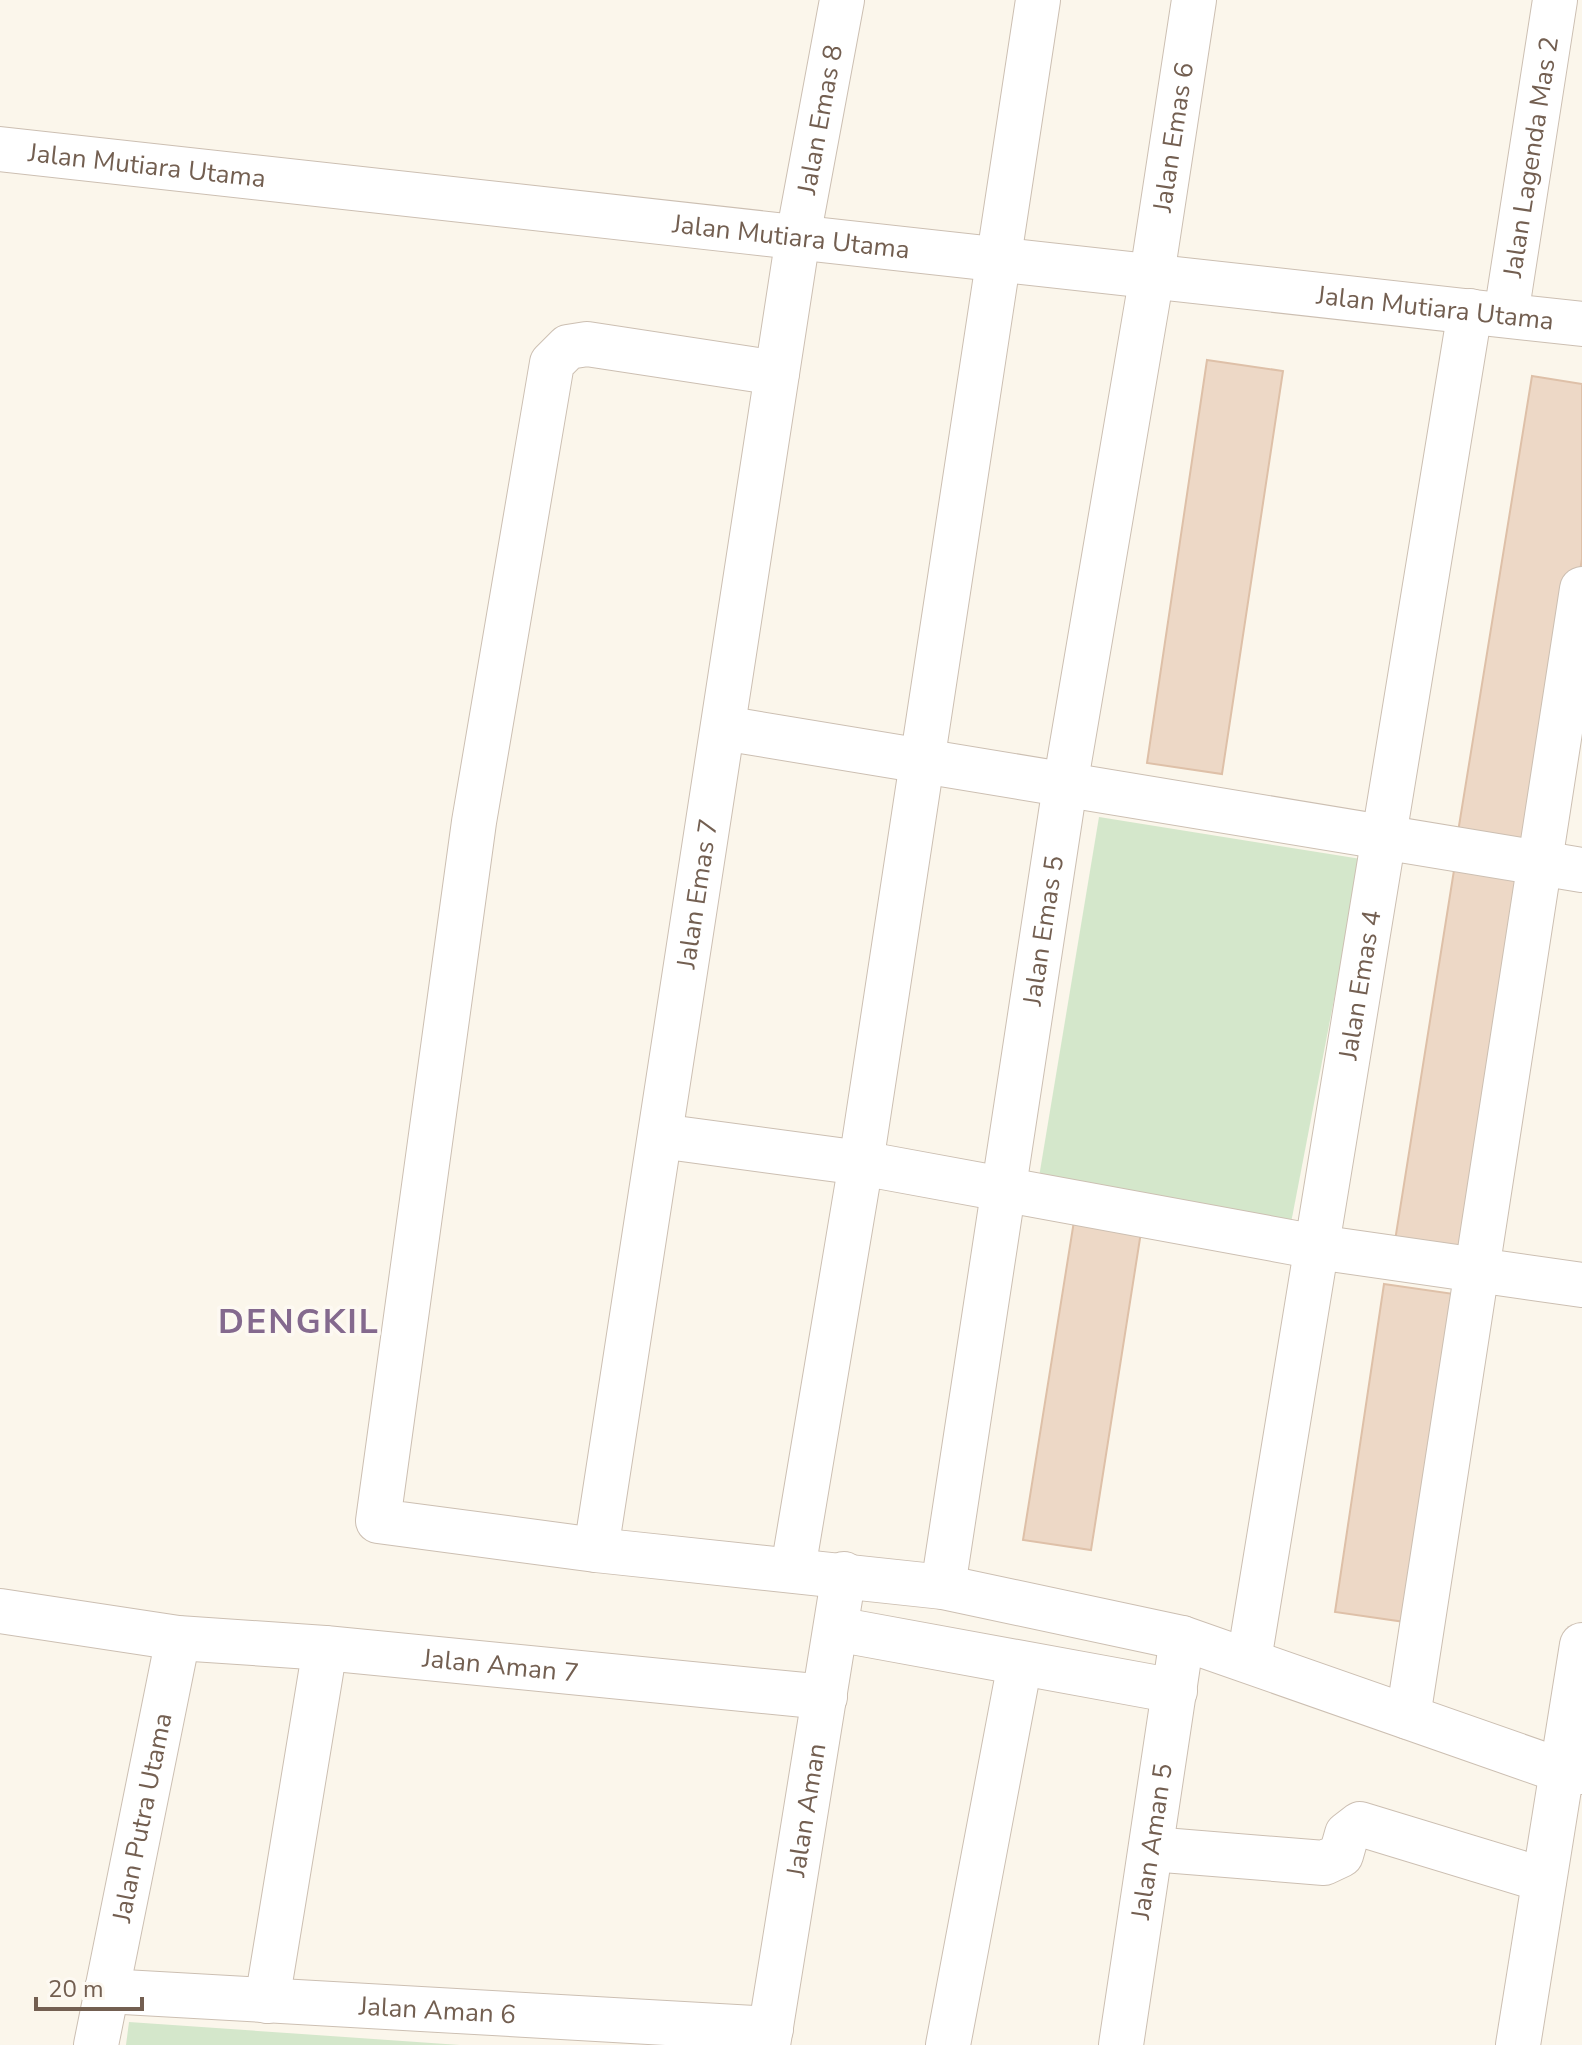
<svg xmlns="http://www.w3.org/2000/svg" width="1582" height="2045" viewBox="0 0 1582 2045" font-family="'Nunito Sans',sans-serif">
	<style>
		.green { fill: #d4e7cb }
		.building { fill: #edd8c6; stroke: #dec0a8; stroke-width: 2 }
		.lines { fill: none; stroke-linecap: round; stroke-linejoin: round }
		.minor-casing { stroke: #ccbfb2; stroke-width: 46 }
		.minor { stroke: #fff; stroke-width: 44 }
		.labels { text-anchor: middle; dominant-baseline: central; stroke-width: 7; stroke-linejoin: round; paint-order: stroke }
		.street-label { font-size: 26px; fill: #735f51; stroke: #fdf9f2 }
		.district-label { font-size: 34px; font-weight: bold; letter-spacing: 2px; fill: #84698e; stroke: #fdf9f2 }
	</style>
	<rect width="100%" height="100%" fill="#fbf6eb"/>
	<g class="green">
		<path d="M1099 817 1361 859 1291 1223 1038 1183Z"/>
		<path d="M129 2022 460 2045H126Z"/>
	</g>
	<g class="building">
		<path d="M1207 360 1283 371 1222 774 1147 763Z"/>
		<path d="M1532 376 1582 384V559L1535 844 1458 832Z"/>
		<path d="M1455 864 1532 876 1471 1260 1394 1247Z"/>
		<path d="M1074 1221 1141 1232 1091 1550 1023 1540Z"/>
		<path d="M1384 1284 1461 1295 1412 1623 1335 1612Z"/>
	</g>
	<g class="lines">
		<g class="minor-casing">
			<g id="minor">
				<path id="s1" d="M0 149 1582 324"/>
				<path id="s2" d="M1506 315 1555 0"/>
				<path d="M777 373 587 344 568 347 552 363 474 822 378 1521 596 1550 943 1587 1182 1638 1562 1771 1582 1772"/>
				<path d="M723 728 1582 870"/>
				<path d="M660 1136 861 1163 1317 1247 1582 1285"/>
				<path id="s3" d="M596 1550 798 237 842 0"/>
				<path d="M793 1569 861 1163 1038 0"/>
				<path id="s4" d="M943 1587 1065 786 1152 275 1194 0"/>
				<path id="s5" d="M0 1611 178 1638 325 1648 825 1697"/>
				<path d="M836 1629 1175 1691"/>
				<path id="s6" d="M1249 1660 1470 311"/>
				<path d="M1408 1717 1582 589"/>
				<path d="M1151 1849 1324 1863 1341 1855 1347 1834 1360 1824 1544 1880"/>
				<path id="s7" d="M106 1991 771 2029"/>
				<path d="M267 2001 325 1648"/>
				<path id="s8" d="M96 2045 178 1638"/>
				<path id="s9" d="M768 2045 844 1574"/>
				<path d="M948 2045 1020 1663"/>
				<path id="s10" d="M1121 2045 1182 1638"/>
				<path d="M1518 2045 1582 1645"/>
			</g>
		</g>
		<use href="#minor" class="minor"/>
	</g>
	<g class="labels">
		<g class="street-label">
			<text stroke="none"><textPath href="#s3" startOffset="1448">Jalan Emas 8</textPath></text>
			<text stroke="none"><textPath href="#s4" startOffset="1468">Jalan Emas 6</textPath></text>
			<text stroke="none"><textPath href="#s2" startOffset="160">Jalan Lagenda Mas 2</textPath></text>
			<text stroke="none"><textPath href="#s1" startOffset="148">Jalan Mutiara Utama</textPath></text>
			<text stroke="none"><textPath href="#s1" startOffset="796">Jalan Mutiara Utama</textPath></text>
			<text stroke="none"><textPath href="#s1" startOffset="1444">Jalan Mutiara Utama</textPath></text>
			<text stroke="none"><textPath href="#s3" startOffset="664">Jalan Emas 7</textPath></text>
			<text stroke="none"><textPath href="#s4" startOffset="664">Jalan Emas 5</textPath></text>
			<text stroke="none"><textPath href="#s6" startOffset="684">Jalan Emas 4</textPath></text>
			<text stroke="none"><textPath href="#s5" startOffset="504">Jalan Aman 7</textPath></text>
			<text stroke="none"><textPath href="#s9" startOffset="238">Jalan Aman</textPath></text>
			<text stroke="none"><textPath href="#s8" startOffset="232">Jalan Putra Utama</textPath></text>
			<text stroke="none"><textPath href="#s10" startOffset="206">Jalan Aman 5</textPath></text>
			<text stroke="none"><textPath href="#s7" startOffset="332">Jalan Aman 6</textPath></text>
		</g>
		<g class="district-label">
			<text x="299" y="1322">DENGKIL</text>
		</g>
	</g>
	<path d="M36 1997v12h106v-12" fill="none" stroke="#735f51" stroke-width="4"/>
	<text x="48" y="1997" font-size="24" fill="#735f51" stroke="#fdf9f2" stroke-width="6" paint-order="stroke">20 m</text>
</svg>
